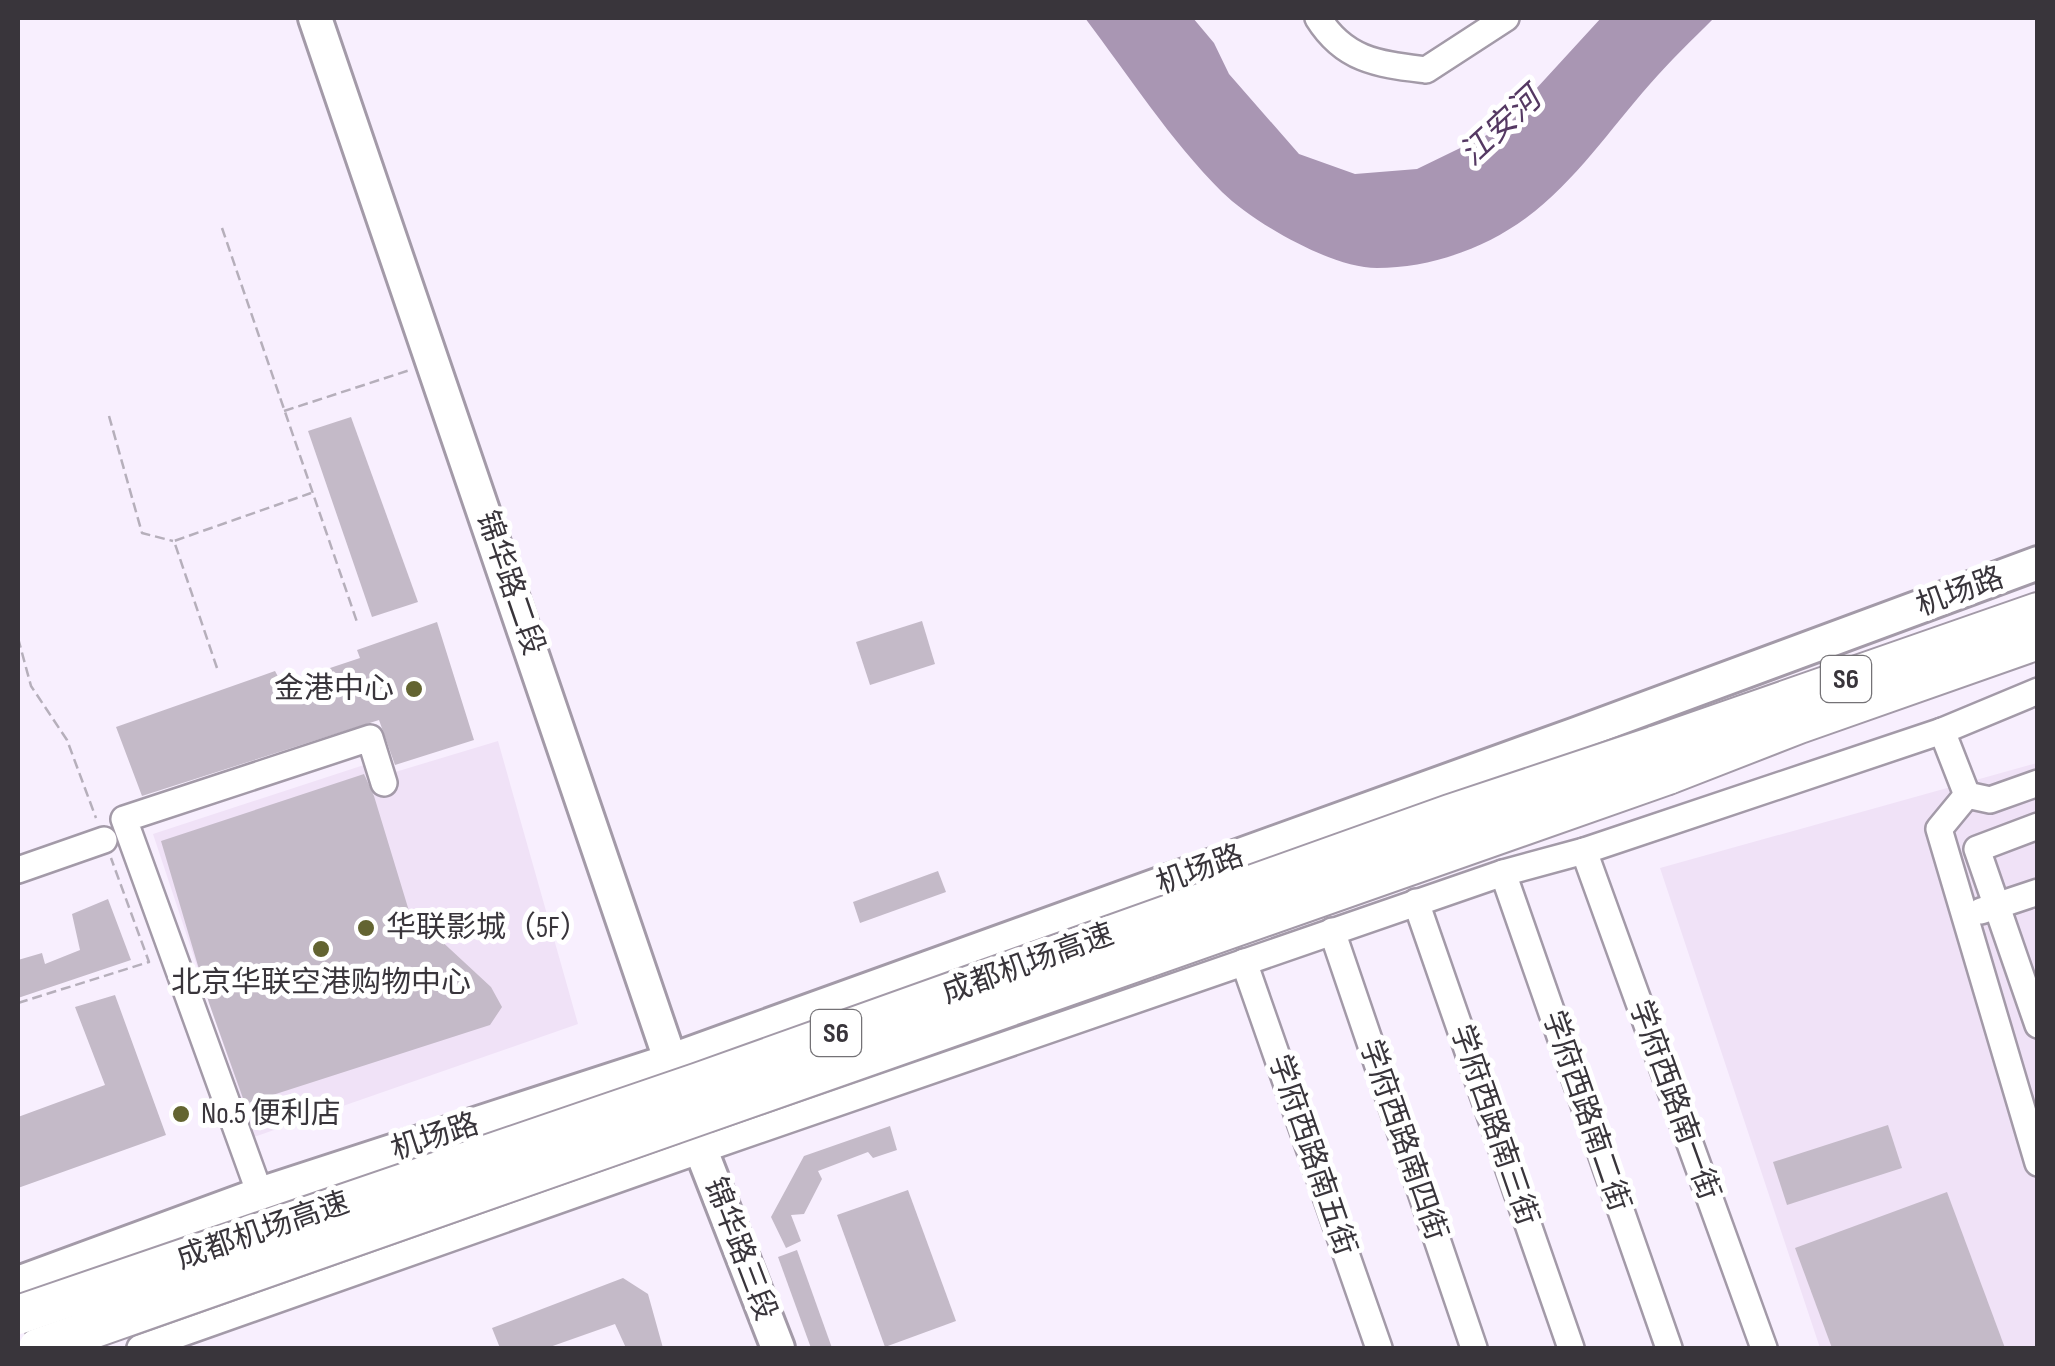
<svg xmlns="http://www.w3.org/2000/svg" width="2055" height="1366" viewBox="0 0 2055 1366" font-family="'Sofia Sans Condensed','Noto Sans SC',sans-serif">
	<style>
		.built { fill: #f0e2f7 }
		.water { fill: #a996b3 }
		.building { fill: #c4bac8 }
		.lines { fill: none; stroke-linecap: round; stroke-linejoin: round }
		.minor-casing { stroke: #a39aa8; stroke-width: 30 }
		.major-casing { stroke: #a39aa8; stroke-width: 38 }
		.highway-casing { stroke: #a39aa8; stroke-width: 42 }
		.path { stroke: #b6afbb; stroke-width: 2.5; stroke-dasharray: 10 5; stroke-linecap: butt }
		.minor { stroke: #fff; stroke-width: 25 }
		.major { stroke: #fff; stroke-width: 32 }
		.highway { stroke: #fff; stroke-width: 38 }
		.highway-bridge-casing { stroke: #a39aa8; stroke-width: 42; stroke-linecap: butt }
		.highway-bridge { stroke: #fff; stroke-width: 38 }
		.poi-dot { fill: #636431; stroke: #fff; stroke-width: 4 }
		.labels { text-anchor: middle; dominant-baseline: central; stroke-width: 10; stroke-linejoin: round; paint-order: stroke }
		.shield { fill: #fff; stroke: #747276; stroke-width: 2.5 }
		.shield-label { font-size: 28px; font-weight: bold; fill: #39353b }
		.street-label { font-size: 30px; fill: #39353b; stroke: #fff }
		.poi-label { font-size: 30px; fill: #39353b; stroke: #fff; text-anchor: start }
		.water-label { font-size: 32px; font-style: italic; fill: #553963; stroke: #fff }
	</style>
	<rect width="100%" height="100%" fill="#f8effe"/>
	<g class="built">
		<path d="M498 741 578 1024 254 1137 153 834 367 764 382 776Z"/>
		<path d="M2037 763V1348H1820L1660 868Z"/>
	</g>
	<path class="water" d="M1085 18H1193L1214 43 1229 74 1299 154 1355 174 1417 169 1489 134 1535 90 1601 18H1714C1693 39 1670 61 1650 84 1610 129 1576 181 1526 218 1484 249 1429 268 1377 268 1331 268 1254 223 1222 192 1170 140 1129 76 1085 18Z"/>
	<g class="building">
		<path d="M351 417 418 602 372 617 308 431Z"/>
		<path d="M922 621 935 664 870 685 856 642Z"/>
		<path d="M437 622 474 740 395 765 379 720 142 796 116 727 275 671 282 684 360 658 357 650Z"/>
		<path d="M364 774 374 796 409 911 491 987 502 1007 490 1025 245 1104 209 1003 161 841Z"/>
		<path d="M938 871 946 892 860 923 853 902Z"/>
		<path d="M108 899 131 960 18 998V960L42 953 45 964 80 950 72 914Z"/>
		<path d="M115 995 166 1135 18 1188V1117L105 1085 75 1007Z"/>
		<path d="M1888 1125 1902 1168 1787 1205 1773 1162Z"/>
		<path d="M890 1126 897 1150 873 1158 868 1152 818 1171 822 1179 804 1214 791 1215 801 1241 786 1248 771 1217 804 1156Z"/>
		<path d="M908 1190 956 1321 885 1347 837 1215Z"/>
		<path d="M1947 1192 2005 1348H1832L1795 1248Z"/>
		<path d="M797 1250 832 1348H811L778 1257Z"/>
		<path d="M623 1278 648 1294 663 1348H626L615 1324 547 1348H500L492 1328Z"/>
	</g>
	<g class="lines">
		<g class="minor-casing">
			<g id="minor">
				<path d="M1318 18C1345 61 1379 64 1426 70L1506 18"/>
				<path d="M1942 731 1967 795 1990 800 2038 783"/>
				<path d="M1967 795 1939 829 2038 1163"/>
				<path d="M2038 826 1977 849 2038 1025"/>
				<path d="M1584 851 1764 1348"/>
				<path d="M18 870 104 840"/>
				<path d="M1503 873 1669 1348"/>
				<path d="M1416 902 1571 1348"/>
				<path d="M1981 911 2038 892"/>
				<path d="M1332 931 1474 1348"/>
				<path d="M1244 962 1379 1348"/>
				<path d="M260 1194 124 819 370 738 384 783"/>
				<path d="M140 1348 701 1150 1503 873 1584 851 1942 731 2038 691"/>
			</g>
		</g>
		<g class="major-casing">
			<g id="major">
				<path d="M315 18 701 1150 778 1348"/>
				<path d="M18 1283 260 1194 672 1060 1576 734 2038 563"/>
			</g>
		</g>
		<g class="highway-casing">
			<g id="highway">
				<path d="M1654 746 2038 612"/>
				<path d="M1668 775 1799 724 2038 640"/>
			</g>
		</g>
		<g class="path">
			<path d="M222 228 357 622"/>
			<path d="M284 411 410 370"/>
			<path d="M109 416 142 533 173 541"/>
			<path d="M18 638 31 686 67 740 96 818"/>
			<path d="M217 668 174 541 311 493"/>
			<path d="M18 1003 149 962 111 858"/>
		</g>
		<use href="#minor" class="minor"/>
		<use href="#major" class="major"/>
		<use href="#highway" class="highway"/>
		<g class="highway-bridge-casing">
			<g id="highway-bridge">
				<path d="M18 1315 699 1082 1450 814 1654 746"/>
				<path d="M38 1348 1668 775"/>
			</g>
		</g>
		<use href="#highway-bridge" class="highway-bridge"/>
	</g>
	<g class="poi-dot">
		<circle cx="414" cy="689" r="10"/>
		<circle cx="366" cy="928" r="10"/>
		<circle cx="321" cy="949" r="10"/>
		<circle cx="181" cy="1114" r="10"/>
	</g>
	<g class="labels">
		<g class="shield">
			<rect x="1821" y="656" width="50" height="46" rx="8"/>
			<rect x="811" y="1010" width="50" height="46" rx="8"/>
		</g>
		<g class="shield-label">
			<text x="1846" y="679">S6</text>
			<text x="836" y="1033">S6</text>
		</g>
		<g class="street-label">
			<text transform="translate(510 583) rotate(71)">锦华路二段</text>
			<text transform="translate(1960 592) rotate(-20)">机场路</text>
			<text transform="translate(1200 870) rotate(-20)">机场路</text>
			<text transform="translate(1028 964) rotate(-20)">成都机场高速</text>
			<text transform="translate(1674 1100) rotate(70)">学府西路南一街</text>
			<text transform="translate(1586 1111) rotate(71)">学府西路南二街</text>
			<text transform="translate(1494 1125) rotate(71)">学府西路南三街</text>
			<text transform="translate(435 1137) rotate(-18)">机场路</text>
			<text transform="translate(1403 1140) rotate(71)">学府西路南四街</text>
			<text transform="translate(1312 1155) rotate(71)">学府西路南五街</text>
			<text transform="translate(263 1231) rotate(-19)">成都机场高速</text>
			<text transform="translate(740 1249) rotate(69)">锦华路三段</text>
		</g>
		<g class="poi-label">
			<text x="394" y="689" text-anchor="end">金港中心</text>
			<text x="386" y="928">华联影城（5F）</text>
			<text x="321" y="983" text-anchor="middle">北京华联空港购物中心</text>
			<text x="201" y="1114">No.5 便利店</text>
		</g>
		<g class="water-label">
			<text transform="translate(1501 127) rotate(-43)">江安河</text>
		</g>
	</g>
	<rect width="2055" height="1366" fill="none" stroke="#39353b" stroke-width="40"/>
</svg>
